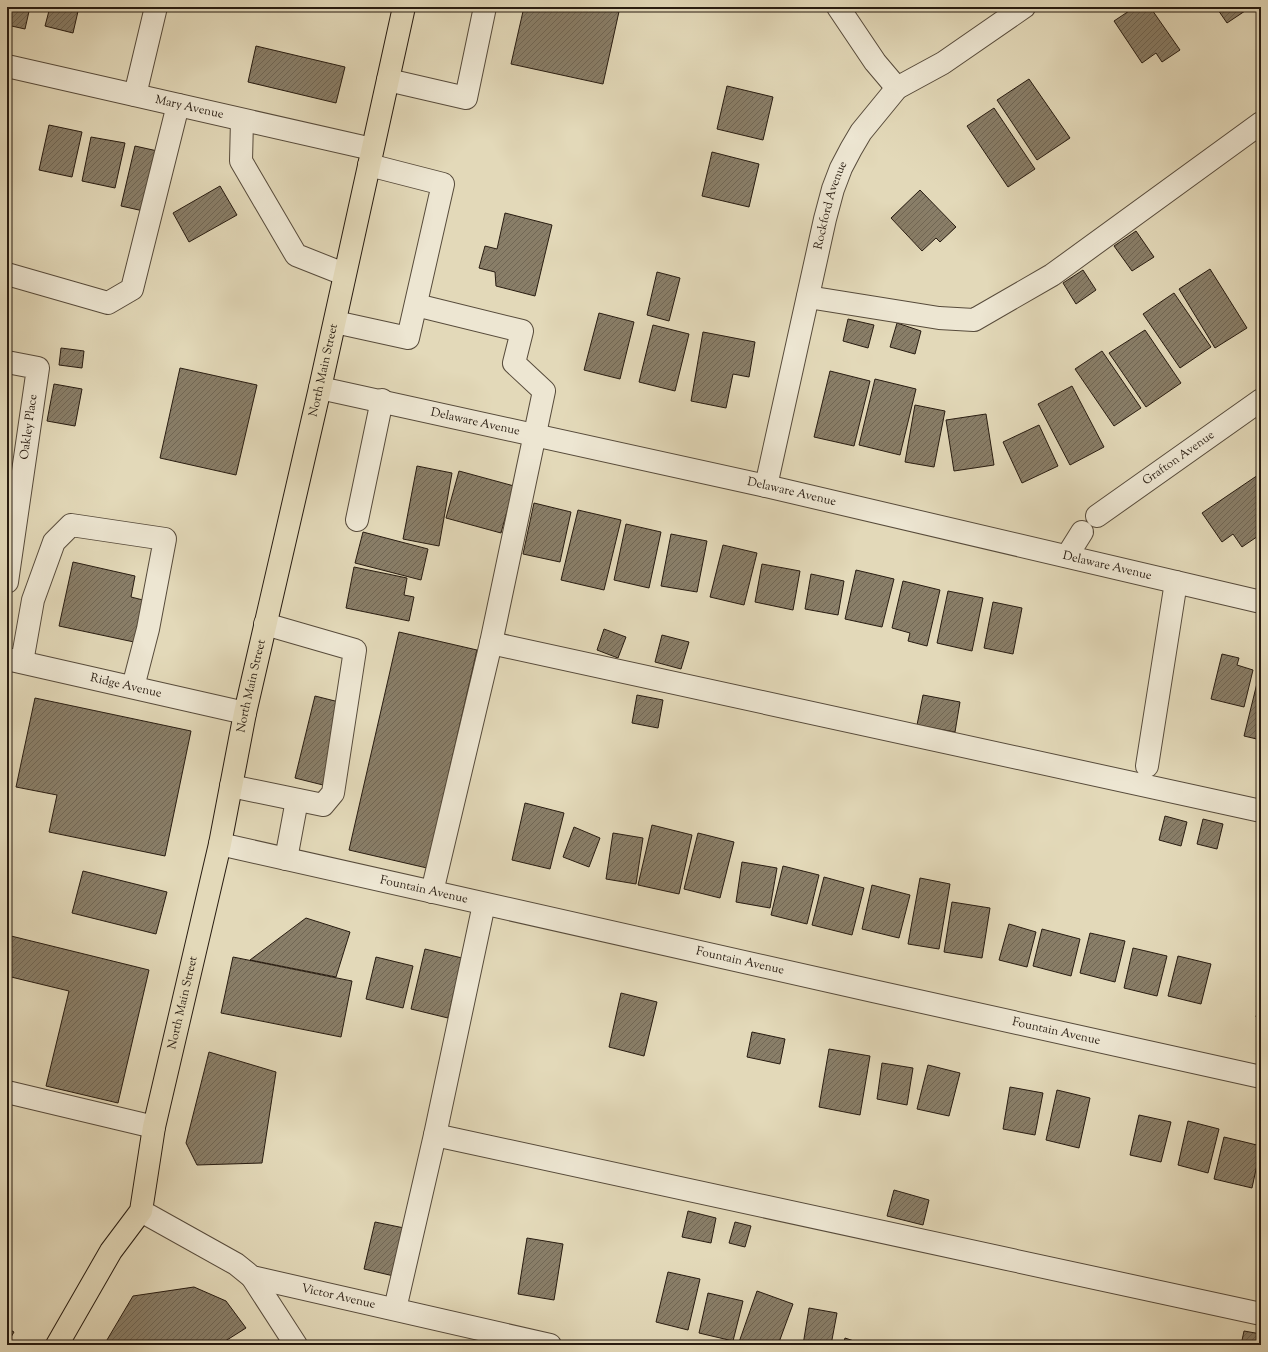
<svg xmlns="http://www.w3.org/2000/svg" width="1268" height="1352" viewBox="0 0 1268 1352" font-family="'Sorts Mill Goudy',serif">
	<style>
		.building { fill: url(#building-hatch); stroke: #281c11 }
		.lines { fill: none; stroke-linecap: round; stroke-linejoin: round }
		.minor-casing { stroke: #574b3b; stroke-width: 24 }
		.major-casing { stroke: #281c11; stroke-width: 24 }
		.minor { stroke: #ede6d2; stroke-width: 22 }
		.major { stroke: #e3d9b9; stroke-width: 22 }
		.labels { text-anchor: middle; dominant-baseline: central; stroke-width: 3; stroke-linejoin: round; paint-order: stroke }
		.street-label { font-size: 12px; fill: #281c11; stroke: #ede6d2 }
	</style>
	<defs>
		<pattern id="building-hatch" width="6" height="6" patternUnits="userSpaceOnUse"><rect width="6" height="6" fill="#897e68"/><path d="M-1 1l2-2M0 6l6-6M5 7l2-2" fill="none" stroke="#706654"/></pattern>
	</defs>
	<rect width="100%" height="100%" fill="#e3d9b9"/>
	<filter id="stains"><feTurbulence type="fractalNoise" baseFrequency=".005" numOctaves="4"/><feColorMatrix values="0 0 0 0 .2 0 0 0 0 .09 0 0 0 0 .02 0 0 0 .5 -.17"/></filter>
	<radialGradient id="worn" r=".72"><stop offset=".6" stop-color="#630" stop-opacity="0"/><stop offset="1" stop-color="#630" stop-opacity=".3"/></radialGradient>
	<g class="building">
		<path d="M7 7H30L25 29 7 25Z"/>
		<path d="M50 7H79L73 33 45 26Z"/>
		<path d="M524 7H620L603 84 511 64Z"/>
		<path d="M1135 7H1150L1180 50 1162 62 1156 53 1142 63 1114 21Z"/>
		<path d="M1216 7H1251L1227 23Z"/>
		<path d="M256 46 345 67 336 103 248 82Z"/>
		<path d="M1029 79 1070 138 1037 160 997 100Z"/>
		<path d="M727 86 773 97 763 140 717 129Z"/>
		<path d="M994 108 1035 169 1008 187 967 126Z"/>
		<path d="M49 125 82 132 72 177 39 170Z"/>
		<path d="M91 137 125 143 115 188 82 181Z"/>
		<path d="M135 146 162 152 148 212 121 206Z"/>
		<path d="M712 152 759 164 749 207 702 196Z"/>
		<path d="M220 186 237 215 189 242 173 213Z"/>
		<path d="M920 190 956 227 940 242 936 238 922 251 891 218Z"/>
		<path d="M505 213 552 225 535 296 496 286 495 272 479 268 485 246 497 249Z"/>
		<path d="M1136 231 1154 257 1132 271 1114 246Z"/>
		<path d="M1210 269 1247 328 1215 348 1179 289Z"/>
		<path d="M1083 270 1096 290 1076 304 1063 283Z"/>
		<path d="M657 272 680 278 669 321 647 315Z"/>
		<path d="M1174 293 1211 347 1180 368 1143 314Z"/>
		<path d="M599 313 634 322 620 379 584 370Z"/>
		<path d="M848 319 874 325 868 348 843 341Z"/>
		<path d="M897 323 921 331 915 354 890 347Z"/>
		<path d="M653 325 689 334 675 391 639 382Z"/>
		<path d="M1145 330 1181 383 1146 407 1109 353Z"/>
		<path d="M703 332 755 342 749 377 733 374 726 408 691 401Z"/>
		<path d="M61 348 84 351 82 368 59 365Z"/>
		<path d="M1102 351 1141 408 1114 426 1075 369Z"/>
		<path d="M180 368 257 385 236 475 160 458Z"/>
		<path d="M830 371 870 381 854 446 814 437Z"/>
		<path d="M875 379 916 389 900 455 859 445Z"/>
		<path d="M54 384 82 389 75 426 47 421Z"/>
		<path d="M1072 386 1104 447 1070 465 1038 404Z"/>
		<path d="M915 405 945 411 934 467 905 462Z"/>
		<path d="M986 414 994 465 954 471 946 420Z"/>
		<path d="M1039 425 1058 466 1022 483 1003 442Z"/>
		<path d="M417 466 452 473 439 546 403 539Z"/>
		<path d="M459 471 514 486 501 533 446 518Z"/>
		<path d="M1261 473V534L1242 547 1233 534 1222 542 1202 513Z"/>
		<path d="M534 503 571 512 560 562 523 554Z"/>
		<path d="M578 510 621 520 604 590 561 580Z"/>
		<path d="M626 524 661 532 649 588 614 580Z"/>
		<path d="M363 532 428 549 421 580 355 563Z"/>
		<path d="M671 534 707 541 697 592 661 586Z"/>
		<path d="M723 545 757 553 744 605 710 597Z"/>
		<path d="M73 562 135 576 131 597 143 600 134 642 59 626Z"/>
		<path d="M762 564 800 571 793 610 755 602Z"/>
		<path d="M354 567 407 578 404 595 414 597 409 621 346 608Z"/>
		<path d="M856 570 894 579 882 627 845 619Z"/>
		<path d="M811 574 844 581 838 615 805 609Z"/>
		<path d="M903 581 940 590 927 646 908 641 910 633 892 628Z"/>
		<path d="M948 591 983 598 972 651 937 643Z"/>
		<path d="M993 602 1022 608 1013 654 984 648Z"/>
		<path d="M604 629 626 637 618 658 597 650Z"/>
		<path d="M399 632 477 650 427 868 349 850Z"/>
		<path d="M662 635 689 642 681 669 655 662Z"/>
		<path d="M1222 654 1239 658 1237 665 1253 670 1244 707 1211 699Z"/>
		<path d="M1260 671H1261V740L1244 736Z"/>
		<path d="M637 695 663 700 658 728 632 723Z"/>
		<path d="M923 695 960 702 955 732 917 725Z"/>
		<path d="M315 696 343 703 323 785 295 778Z"/>
		<path d="M35 698 191 731 165 856 49 832 57 795 16 787Z"/>
		<path d="M525 803 564 813 550 869 512 860Z"/>
		<path d="M1165 816 1187 822 1181 846 1159 840Z"/>
		<path d="M1203 819 1223 824 1217 849 1197 844Z"/>
		<path d="M652 825 692 835 679 894 638 885Z"/>
		<path d="M574 827 600 838 589 867 563 857Z"/>
		<path d="M613 833 643 838 636 884 606 879Z"/>
		<path d="M698 833 734 842 720 898 684 889Z"/>
		<path d="M742 862 777 868 770 908 736 902Z"/>
		<path d="M783 866 819 875 807 924 771 915Z"/>
		<path d="M83 871 167 892 156 934 72 913Z"/>
		<path d="M824 877 864 888 852 935 812 925Z"/>
		<path d="M920 878 950 884 939 949 908 944Z"/>
		<path d="M872 885 910 895 899 938 862 929Z"/>
		<path d="M952 902 990 908 982 958 944 952Z"/>
		<path d="M306 918 350 932 336 977 250 960Z"/>
		<path d="M1009 924 1036 932 1027 967 999 960Z"/>
		<path d="M1042 929 1080 939 1071 976 1033 966Z"/>
		<path d="M1090 933 1125 941 1115 982 1080 973Z"/>
		<path d="M7 935 149 970 118 1103 46 1086 69 991 7 976Z"/>
		<path d="M1133 948 1167 956 1157 996 1124 988Z"/>
		<path d="M425 949 462 958 448 1018 411 1009Z"/>
		<path d="M1178 956 1211 964 1201 1004 1168 996Z"/>
		<path d="M233 957 352 981 341 1037 221 1013Z"/>
		<path d="M376 957 413 966 403 1008 366 999Z"/>
		<path d="M621 993 657 1002 644 1056 609 1047Z"/>
		<path d="M1261 996V1018L1256 1017Z"/>
		<path d="M752 1032 785 1039 780 1064 747 1057Z"/>
		<path d="M829 1049 870 1056 860 1115 819 1107Z"/>
		<path d="M209 1052 276 1072 262 1163 197 1165 186 1143Z"/>
		<path d="M882 1063 913 1068 907 1105 877 1099Z"/>
		<path d="M928 1065 960 1073 949 1116 917 1109Z"/>
		<path d="M1010 1087 1043 1093 1035 1135 1003 1129Z"/>
		<path d="M1057 1090 1090 1098 1079 1148 1046 1140Z"/>
		<path d="M1139 1115 1171 1122 1161 1162 1130 1155Z"/>
		<path d="M1188 1121 1219 1129 1208 1173 1178 1165Z"/>
		<path d="M1224 1137 1261 1146 1252 1188 1214 1179Z"/>
		<path d="M894 1190 929 1200 923 1225 887 1216Z"/>
		<path d="M688 1211 716 1218 711 1243 682 1237Z"/>
		<path d="M375 1222 409 1229 398 1277 364 1269Z"/>
		<path d="M735 1222 751 1226 745 1247 729 1243Z"/>
		<path d="M527 1238 563 1244 554 1300 518 1294Z"/>
		<path d="M668 1272 700 1279 688 1330 656 1322Z"/>
		<path d="M194 1287 226 1301 246 1328 219 1345H104L133 1296Z"/>
		<path d="M757 1291 793 1304 778 1345H738Z"/>
		<path d="M708 1293 743 1301 733 1341 699 1333Z"/>
		<path d="M809 1308 837 1313 831 1345H803Z"/>
		<path d="M7 1328 14 1332 7 1344Z"/>
		<path d="M1244 1331 1261 1334V1345H1241Z"/>
		<path d="M845 1338 866 1345H843Z"/>
	</g>
	<g class="lines">
		<g class="minor-casing">
			<g id="minor">
				<path d="M838 7 875 62 897 88"/>
				<path id="s1" d="M7 66 372 149"/>
				<path d="M388 80 466 98 485 7"/>
				<path d="M135 95 156 7"/>
				<path d="M242 120 241 161 296 255 344 274"/>
				<path d="M7 274 108 303 132 289 178 105"/>
				<path d="M808 297 939 318 974 320 1052 275 1261 123"/>
				<path d="M416 305 522 331 514 363 544 391 491 643 432 892"/>
				<path d="M335 322 408 338 443 184 369 165"/>
				<path d="M7 362 38 368 7 582"/>
				<path id="s2" d="M320 388 766 486 1261 602"/>
				<path id="s3" d="M766 486 825 219 833 189 841 168 851 149 861 132 897 88 943 63 1024 7"/>
				<path id="s4" d="M1097 516 1261 400"/>
				<path d="M357 520 382 400"/>
				<path d="M1067 556 1082 532"/>
				<path d="M491 643 1261 811"/>
				<path id="s5" d="M7 659 245 713"/>
				<path d="M22 662 33 600 54 542 71 525 165 539 148 629 133 687"/>
				<path d="M1147 766 1176 582"/>
				<path d="M231 786 323 805 333 793 355 650 265 624"/>
				<path id="s6" d="M220 844 873 991 1261 1077"/>
				<path d="M286 859 297 800"/>
				<path d="M7 1092 154 1127"/>
				<path d="M435 1135 1261 1314"/>
				<path id="s7" d="M141 1211 236 1264 252 1277 550 1345"/>
				<path d="M252 1277 296 1345"/>
				<path d="M395 1309 435 1135 484 904"/>
			</g>
		</g>
		<g class="major-casing">
			<g id="major">
				<path id="s8" d="M57 1345 111 1251 141 1211 154 1127 220 844 245 713 320 388 404 7"/>
			</g>
		</g>
		<use href="#minor" class="minor"/>
		<use href="#major" class="major"/>
	</g>
	<g class="labels">
		<g class="street-label">
			<text stroke="none"><textPath href="#s1" startOffset="187">Mary Avenue</textPath></text>
			<text stroke="none"><textPath href="#s3" startOffset="288">Rockford Avenue</textPath></text>
			<text stroke="none"><textPath href="#s8" startOffset="1019">North Main Street</textPath></text>
			<text stroke="none"><textPath href="#s2" startOffset="159">Delaware Avenue</textPath></text>
			<text transform="translate(29 427) rotate(-82)">Oakley Place</text>
			<text stroke="none"><textPath href="#s4" startOffset="100">Grafton Avenue</textPath></text>
			<text stroke="none"><textPath href="#s2" startOffset="483">Delaware Avenue</textPath></text>
			<text stroke="none"><textPath href="#s2" startOffset="807">Delaware Avenue</textPath></text>
			<text stroke="none"><textPath href="#s5" startOffset="122">Ridge Avenue</textPath></text>
			<text stroke="none"><textPath href="#s8" startOffset="695">North Main Street</textPath></text>
			<text stroke="none"><textPath href="#s6" startOffset="209">Fountain Avenue</textPath></text>
			<text stroke="none"><textPath href="#s6" startOffset="533">Fountain Avenue</textPath></text>
			<text stroke="none"><textPath href="#s8" startOffset="371">North Main Street</textPath></text>
			<text stroke="none"><textPath href="#s6" startOffset="857">Fountain Avenue</textPath></text>
			<text stroke="none"><textPath href="#s7" startOffset="218">Victor Avenue</textPath></text>
		</g>
	</g>
	<rect width="1268" height="1352" fill="none" stroke="#e3d9b9" stroke-width="24"/>
	<rect x="8" y="8" width="1252" height="1336" fill="none" stroke="#281c11" stroke-width="2"/>
	<rect x="12" y="12" width="1244" height="1328" fill="none" stroke="#281c11"/>
	<rect width="100%" height="100%" filter="url(#stains)"/>
	<rect width="100%" height="100%" fill="url(#worn)"/>
</svg>
